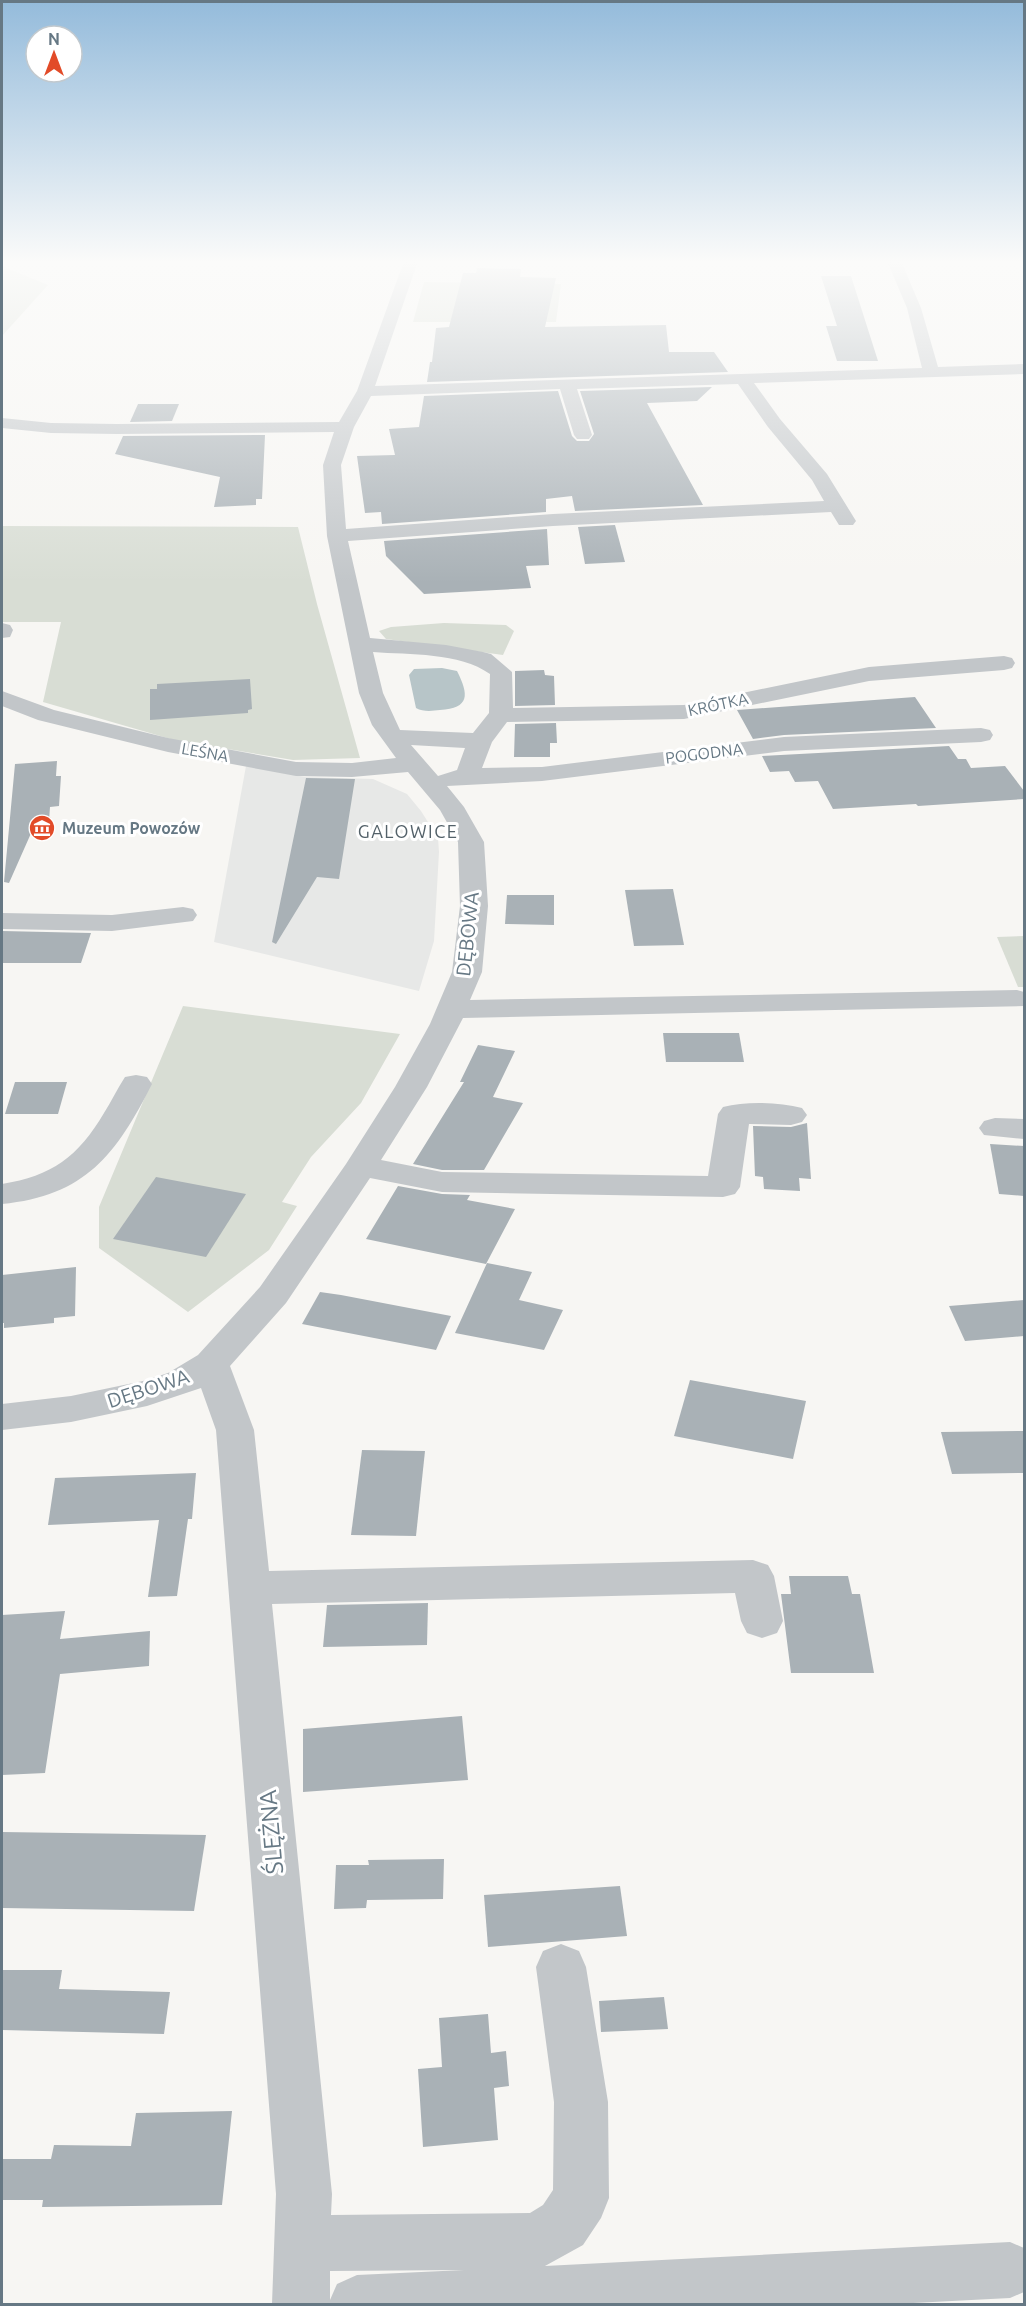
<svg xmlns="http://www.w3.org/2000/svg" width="1026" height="2306" viewBox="0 0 1026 2306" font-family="Ubuntu,sans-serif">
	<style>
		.built { fill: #e7e8e7 }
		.green { fill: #d8ddd4 }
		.water { fill: #b7c5c8 }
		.building { fill: #a9b1b6 }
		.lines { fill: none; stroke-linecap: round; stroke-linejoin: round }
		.minor { fill: #c2c6c9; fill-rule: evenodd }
		.labels { text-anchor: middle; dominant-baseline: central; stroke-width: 6; stroke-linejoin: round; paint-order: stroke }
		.far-street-label { font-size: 16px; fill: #667884; stroke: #fff }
		.far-poi-label { font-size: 16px; font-weight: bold; fill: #667884; stroke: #fff; text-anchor: start }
		.far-quarter-label { font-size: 18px; letter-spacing: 1.5px; fill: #536169; stroke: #fff }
		.street-label { font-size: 20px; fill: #667884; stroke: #fff }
		.near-street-label { font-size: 24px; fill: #667884; stroke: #fff }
	</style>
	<rect width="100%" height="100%" fill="#f7f6f3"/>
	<path class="built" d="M246 766 304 777 373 779 407 794 421 811 438 838 439 852 434 941 419 991 214 942Z"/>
	<g class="green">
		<path d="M2 266 48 285 2 336Z"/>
		<path d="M424 282 561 284 556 322H413Z"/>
		<path d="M2 526 298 527 317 604 360 758 293 760 174 740 43 702 61 622H2Z"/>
		<path d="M444 623 506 625 514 631 503 655 386 639 379 631 391 627Z"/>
		<path d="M1024 936V987H1018L997 937Z"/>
		<path d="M183 1006 400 1034 361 1103 311 1157 282 1202 297 1206 269 1250 188 1312 99 1248V1207Z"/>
	</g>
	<path class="water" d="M442 668 457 671C469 695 470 708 440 710 432 711 423 712 416 708L409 675 414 669Z"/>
	<g class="building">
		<path d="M477 268 521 269 520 277 556 278 545 327 666 325 669 352H714L728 372 427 382 430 362H432L436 328 449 327 463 273H476Z"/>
		<path d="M821 276H851L878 361H837L826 326H837Z"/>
		<path d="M712 387 697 401 647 403 703 505 575 511 572 496 546 499V512L382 524 381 512 365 513 357 456 395 455 389 429 419 427 424 396 558 391 572 436 577 441H589L594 434 580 391Z"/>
		<path d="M138 404H179L172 421 130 422Z"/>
		<path d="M265 435 262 499H256V505L214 507 220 477 115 454 123 436Z"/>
		<path d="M615 525 625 562 585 564 578 527Z"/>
		<path d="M547 529 549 565 526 566 531 588 424 594 386 556 384 541Z"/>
		<path d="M544 670 545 675 554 676 555 705 515 706V671Z"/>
		<path d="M250 679 252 709 248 710V713L150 720V689H157V684Z"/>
		<path d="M915 697 936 728 784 735 753 739 737 710Z"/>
		<path d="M556 723 557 743H550V757H514L515 724Z"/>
		<path d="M949 746 958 759H966L971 768 1005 766 1024 791V799L918 806 916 804 833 809 818 781 795 782 789 771 770 772 762 756Z"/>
		<path d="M57 761 56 776H61L59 806 50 807 49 821 36 822 9 883 4 882 15 764Z"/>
		<path d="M306 778 355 779 339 879 317 877 276 944 272 942Z"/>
		<path d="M673 889 684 945 634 946 625 890Z"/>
		<path d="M507 895H554V925L505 924Z"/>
		<path d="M2 931 91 933 81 963H2Z"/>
		<path d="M663 1033H739L744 1062H666Z"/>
		<path d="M478 1045 515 1051 493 1097 523 1103 484 1170H442L413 1164 464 1082H460Z"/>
		<path d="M15 1082H67L58 1114H5Z"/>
		<path d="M807 1123 811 1179 799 1178 800 1191 764 1189 763 1177 755 1176 753 1126 791 1127Z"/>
		<path d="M990 1144 1024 1146V1196L999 1194Z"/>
		<path d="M156 1177 246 1194 206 1257 113 1239Z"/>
		<path d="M398 1186 442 1194 470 1195 467 1200 515 1209 486 1264 366 1239Z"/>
		<path d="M487 1263 532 1272 519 1300 563 1310 544 1350 455 1333Z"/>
		<path d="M76 1267 75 1316 54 1318V1323L4 1328V1323H2V1275Z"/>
		<path d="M320 1292 341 1295 451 1316 436 1350 302 1324Z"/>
		<path d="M1024 1300V1336L965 1341 949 1306Z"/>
		<path d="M690 1380 806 1401 793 1459 674 1436Z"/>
		<path d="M1024 1431V1473L952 1474 941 1432Z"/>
		<path d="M362 1450 425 1451 416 1536 351 1535Z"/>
		<path d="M196 1473 192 1519H188L177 1596 148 1597 159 1520 48 1525 55 1478Z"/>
		<path d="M789 1576H848L852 1594H860L874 1673H791L781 1594H791Z"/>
		<path d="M428 1603 427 1645 323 1647 327 1605Z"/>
		<path d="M65 1611 60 1639 150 1631 149 1666 60 1674 45 1773 2 1775V1615Z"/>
		<path d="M462 1716 468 1780 303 1792V1729Z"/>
		<path d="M2 1832 206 1835 194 1911 2 1908Z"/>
		<path d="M444 1859 443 1899 367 1900 366 1908 334 1909 336 1865H369L368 1860Z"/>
		<path d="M620 1886 627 1936 488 1947 484 1895Z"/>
		<path d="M2 1970H62L59 1989 170 1992 164 2034 2 2030Z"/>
		<path d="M664 1997 668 2029 601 2032 599 2001Z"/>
		<path d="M488 2014 491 2053 506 2051 509 2086 494 2088 498 2140 423 2147 418 2069 442 2067 439 2018Z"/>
		<path d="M232 2111 222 2205 42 2207 43 2200H2V2159H51L54 2145 131 2146 136 2113Z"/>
	</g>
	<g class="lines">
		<g class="minor">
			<path d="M404 261H418L375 386 922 368 907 308 887 261H901L921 308 938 367 1024 364V374L754 383 780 419 827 474 856 521 853 525H839L831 512 553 526 348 541 370 638 446 645 483 652 491 654 512 672 513 708 684 705 869 667 1004 656 1012 658 1015 663 1012 668 1004 670 869 681 684 719 507 722 492 742 482 768 542 767 784 737 981 728 990 730 993 735 990 740 981 742 784 751 542 781 447 786 464 807 484 842 488 906 482 972 470 1000 1017 990 1024 992V1006L463 1018 427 1087 381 1160 442 1172 708 1176 718 1114 723 1107C746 1101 779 1102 802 1108L807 1115 802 1122 791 1125 749 1124 740 1187 735 1194 723 1197 442 1192 370 1178 286 1303 230 1366 254 1430 269 1571 753 1560 768 1565 774 1576 783 1621 777 1633 762 1638 747 1633 741 1621 735 1593 272 1604 332 2194 331 2215 530 2213 543 2205 553 2190 554 2102 536 1967 543 1951 561 1944 579 1951 586 1967 608 2102 609 2198 601 2218 583 2245 545 2266 1010 2242 1024 2248V2292L1010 2298 894 2304H272L276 2194 216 1430 201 1388 147 1406 71 1422 2 1430V1404L71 1396 143 1381 168 1373 198 1355 260 1287 346 1164 395 1087 430 1024 452 972 460 906 458 842 440 810 408 772 352 777 296 776 168 752 38 720 2 706V691L54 710 168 738 296 762 352 763 396 758 372 725 359 693 327 536 323 465 334 432 117 434 51 433 2 428V418L51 423 117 424 339 422 357 391ZM738 384 768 427 812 480 824 501 553 514 346 529 341 465 354 427 371 396 560 389 574 435 577 439H589L592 435 577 389ZM373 652C410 655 459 652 490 674L489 713 473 733 400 730 383 693ZM411 745 465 748 457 770 438 776ZM464 2270 357 2275 337 2284 330 2300V2271Z"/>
			<path d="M2 623 10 625 13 630 10 637 2 638Z"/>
			<path d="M183 907 193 909 197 915 193 921 112 931 2 929V913L112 915Z"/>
			<path d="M136 1075 147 1077 152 1084C116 1155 85 1196 2 1204V1184C52 1176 78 1157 104 1113 111 1102 117 1089 125 1077Z"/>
			<path d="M995 1118 1024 1119V1139L984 1135 979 1128 984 1121Z"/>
		</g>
	</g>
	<linearGradient id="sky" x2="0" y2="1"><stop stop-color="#94bbdb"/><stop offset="0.45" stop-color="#fbfbfa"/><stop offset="1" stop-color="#fbfbfa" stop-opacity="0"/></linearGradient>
	<rect width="1026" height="583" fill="url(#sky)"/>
	<defs>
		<g id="museum-disc" transform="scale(1.35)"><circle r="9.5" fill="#e24b28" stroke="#fff"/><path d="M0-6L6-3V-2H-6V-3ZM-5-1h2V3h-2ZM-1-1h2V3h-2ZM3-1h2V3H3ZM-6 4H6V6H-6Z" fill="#fff"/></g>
	</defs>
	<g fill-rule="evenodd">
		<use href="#museum-disc" x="42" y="828"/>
	</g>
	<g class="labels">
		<g class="far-street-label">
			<text transform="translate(718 704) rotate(-12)">KRÓTKA</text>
			<text transform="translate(205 752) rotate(10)">LEŚNA</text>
			<text transform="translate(704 753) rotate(-7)">POGODNA</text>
		</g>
		<g class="far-poi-label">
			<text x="62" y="828">Muzeum Powozów</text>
		</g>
		<g class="far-quarter-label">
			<text x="408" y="831">GALOWICE</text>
		</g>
		<g class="street-label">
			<text transform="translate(467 934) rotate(-84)">DĘBOWA</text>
			<text transform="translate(148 1388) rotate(-18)">DĘBOWA</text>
		</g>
		<g class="near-street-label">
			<text transform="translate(271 1832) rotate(-95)">ŚLĘŻNA</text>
		</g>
	</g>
	<rect width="1026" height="2306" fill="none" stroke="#667884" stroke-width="6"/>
	<g transform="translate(54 54)"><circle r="28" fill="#ffffff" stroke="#c2c9ce" stroke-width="1.5"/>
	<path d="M0-4.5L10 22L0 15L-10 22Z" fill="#e24b28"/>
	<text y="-9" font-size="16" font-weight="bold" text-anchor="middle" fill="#667884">N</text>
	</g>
</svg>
